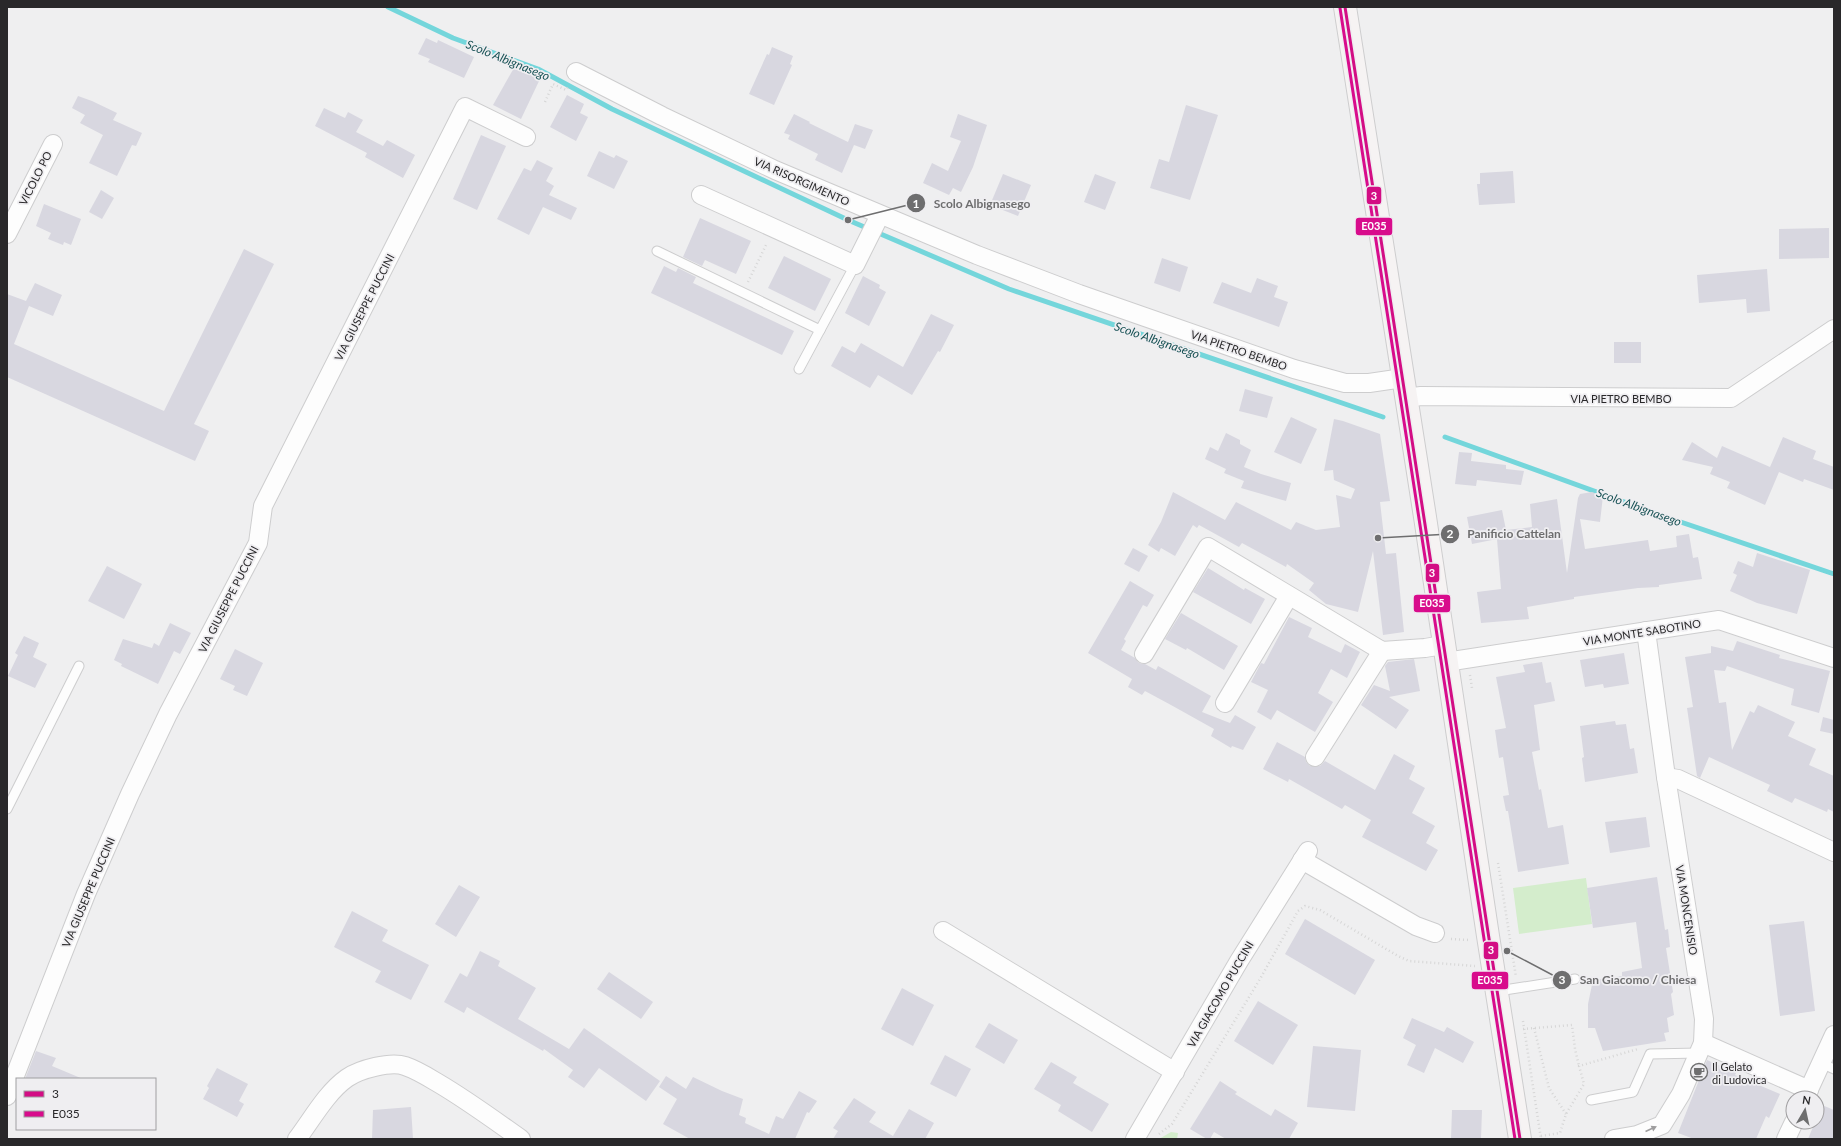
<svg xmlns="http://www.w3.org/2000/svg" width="1841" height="1146" viewBox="0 0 1841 1146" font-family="Lato,sans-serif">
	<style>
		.green { fill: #d4edcc }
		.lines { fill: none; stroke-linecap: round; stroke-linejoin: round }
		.stream { stroke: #74d6db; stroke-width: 5 }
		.building { fill: #d8d7e0 }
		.lane-casing { stroke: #cdcdce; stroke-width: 11 }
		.street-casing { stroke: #cdcdce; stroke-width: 20 }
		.secondary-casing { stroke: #cdcdce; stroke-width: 24 }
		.path { stroke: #d6d6d6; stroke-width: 2.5; stroke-dasharray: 1 3; stroke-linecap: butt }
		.lane { stroke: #fdfdfd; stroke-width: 9 }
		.street { stroke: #fdfdfd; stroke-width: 18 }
		.secondary { stroke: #f6f3f3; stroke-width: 22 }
		.bus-1-casing { stroke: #efeef1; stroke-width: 6 }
		.bus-2-casing { stroke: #efeef1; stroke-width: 6 }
		.bus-1 { stroke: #d30d84; stroke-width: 3 }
		.bus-2 { stroke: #d80c8c; stroke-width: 3 }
		.oneway { fill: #9e9d9e }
		.labels { text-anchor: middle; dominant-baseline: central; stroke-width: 3.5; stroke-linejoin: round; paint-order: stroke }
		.street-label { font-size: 11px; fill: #29282a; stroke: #efeef1 }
		.poi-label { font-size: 11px; fill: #29282a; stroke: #efeef1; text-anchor: start }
		.water-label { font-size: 12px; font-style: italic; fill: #175154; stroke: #efeef1 }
		.leader { fill: none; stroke: #6e6e6f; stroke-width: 1.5 }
		.callout-dot { fill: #6e6e6f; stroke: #efeef1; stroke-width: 1.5 }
		.mark-label { font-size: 12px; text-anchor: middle; font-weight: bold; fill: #fff }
		.callout-label { font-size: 12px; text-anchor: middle; font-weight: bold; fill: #6e6e6f; stroke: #efeef1; stroke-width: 3.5; stroke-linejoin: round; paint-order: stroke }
		.line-badge { stroke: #efeef1; stroke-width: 1.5 }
		.badge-label { font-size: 11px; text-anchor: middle; font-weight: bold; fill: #fff }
	</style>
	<rect width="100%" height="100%" fill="#efeff0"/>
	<g class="green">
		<path d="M1586 878 1592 924 1519 934 1513 888Z"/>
		<path d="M1171 1132 1178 1133 1177 1139H1159Z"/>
	</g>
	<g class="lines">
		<g class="stream">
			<path d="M388 7 453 38 538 69 612 109 848 220 1009 289 1383 417"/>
			<path d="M1445 437 1660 515 1834 574"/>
		</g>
	</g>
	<g class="building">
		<path d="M426 38 437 43 438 40 474 57 464 78 428 62 430 59 418 54Z"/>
		<path d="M772 47 793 56 790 64 792 65 774 105 749 94 767 54 769 55Z"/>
		<path d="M515 66 540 79 521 119 493 105Z"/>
		<path d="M567 95 584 104 580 113 588 117 576 141 550 127Z"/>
		<path d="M78 96 92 101 117 113 113 120 142 133 136 146 132 145 117 176 89 163 103 135 80 123 85 115 72 108Z"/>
		<path d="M1186 105 1218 115 1190 200 1150 188 1159 159 1169 162Z"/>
		<path d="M324 108 345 118 348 112 363 120 356 132 383 146 387 140 415 155 403 178 365 157 367 153 315 126Z"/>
		<path d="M794 114 810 122 809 123 848 142 855 124 873 130 865 149 854 145 842 173 815 160 818 154 788 139 790 135 784 133Z"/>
		<path d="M958 114 987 125 973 167 961 192 953 188 949 195 923 183 932 163 948 171 961 141 950 137Z"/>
		<path d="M481 135 506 146 477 210 453 199Z"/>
		<path d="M599 151 614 158 616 155 628 161 614 189 587 176Z"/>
		<path d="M537 160 553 168 546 181 554 186 549 195 577 208 571 220 543 207 529 235 497 219 524 168 531 171Z"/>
		<path d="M1513 171 1515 203 1479 205 1477 184H1480V173Z"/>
		<path d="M1003 174 1031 185 1018 216 990 205Z"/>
		<path d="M1095 174 1116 182 1105 210 1084 202Z"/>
		<path d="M101 190 114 198 102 219 89 212Z"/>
		<path d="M44 204 81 219 71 245 64 242 63 245 48 239 51 233 36 226Z"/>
		<path d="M700 218 751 241 736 274 705 260 702 266 683 257Z"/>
		<path d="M1829 228V258L1779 259V229Z"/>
		<path d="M244 249 274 264 194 424 209 431 195 461 7 377V294L26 301 35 283 62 295 53 316 29 306 14 344 164 411Z"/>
		<path d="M784 256 831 279 815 311 768 288Z"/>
		<path d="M1162 258 1188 267 1180 292 1154 283Z"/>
		<path d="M664 266 676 272 678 268 696 277 693 283 794 331 782 355 651 293Z"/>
		<path d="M1767 269 1770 311 1747 313 1746 299 1699 303 1697 275Z"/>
		<path d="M863 276 880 285 879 288 886 292 869 326 845 313Z"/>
		<path d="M1257 278 1278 286 1274 297 1288 302 1279 327 1213 303 1222 282 1251 293Z"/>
		<path d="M931 314 954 325 940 352 938 351 912 395 878 375 870 388 831 366 842 346 855 353 861 343 903 367Z"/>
		<rect x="1614" y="342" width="27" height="21"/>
		<path d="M1245 389 1273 397 1267 418 1239 411Z"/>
		<path d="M1291 417 1317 429 1301 464 1274 452Z"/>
		<path d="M1334 419 1343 421 1380 434 1390 501 1380 502 1386 554 1396 553 1404 632 1383 635 1373 551 1358 612 1326 604 1309 590 1314 583 1287 564 1286 567 1242 543 1239 547 1199 525 1197 528 1193 525 1175 556 1161 548 1159 552 1148 545 1161 522 1173 492 1225 520 1236 502 1291 530 1296 522 1316 530 1340 527 1336 495 1351 499 1355 489 1334 480 1333 470 1324 471Z"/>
		<path d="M1226 433 1240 440V444L1251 450 1244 467 1261 474 1291 483 1286 501 1241 488 1244 481 1224 473 1226 469 1205 459 1210 447 1218 451Z"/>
		<path d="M1783 437 1816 451 1813 459 1834 467V490L1804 479 1803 482 1779 472 1765 505 1727 488 1730 482 1710 474 1713 467 1682 460 1692 442 1717 458 1722 446 1770 467Z"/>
		<path d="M1459 452 1472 453 1471 461 1506 465V469L1524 471 1521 485 1477 480 1476 486 1455 484Z"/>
		<path d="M1592 492 1603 496 1600 522 1580 519 1585 549 1648 540 1650 551 1677 547 1676 536 1689 534 1693 558 1698 557 1702 579 1659 585V587L1638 588 1574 597V599L1527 607 1529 619 1481 623 1477 592 1501 589 1497 539 1472 544 1467 517 1502 510 1506 530 1532 527 1530 504 1557 499 1567 573 1578 498 1580 494Z"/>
		<path d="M1133 548 1148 556 1139 572 1124 564Z"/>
		<path d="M1757 553 1810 570 1797 614 1757 603 1730 591 1737 575 1733 573 1738 561 1753 567Z"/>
		<path d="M107 566 142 584 124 619 88 601Z"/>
		<path d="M1208 568 1244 590 1245 588 1265 599 1251 624 1193 592Z"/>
		<path d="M1130 581 1154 595 1147 607 1143 605 1124 639 1126 641 1121 650 1135 658 1139 663 1145 664 1156 670 1158 666 1211 696 1202 712 1230 723 1235 715 1256 727 1243 750 1232 746 1231 748 1211 736 1214 729 1171 705 1145 691 1142 695 1128 687 1132 679 1088 653Z"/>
		<path d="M1181 613 1238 646 1224 670 1187 648 1186 650 1165 639Z"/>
		<path d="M1289 617 1312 628 1308 637 1341 653 1345 644 1360 652 1347 678 1331 669 1318 693 1333 702 1315 732 1277 710 1271 720 1257 712 1268 690 1251 682 1261 663 1264 664Z"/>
		<path d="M170 623 191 633 180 654 174 651 158 684 121 666 122 664 114 660 123 639 152 648 154 643 159 646Z"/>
		<path d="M24 636 39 643 33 657 47 664 35 688 8 676 18 655 15 653Z"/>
		<path d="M1737 641 1780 655 1779 658 1830 671 1819 713 1791 705 1794 689 1727 666 1725 671 1714 670 1719 703 1726 702 1732 750 1750 711 1754 713 1758 705 1795 722 1788 736 1816 749 1809 765 1834 776V812L1828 809 1827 812 1795 798 1792 803 1767 791 1770 785 1709 757 1700 778 1697 776 1687 708 1693 707 1685 657 1711 653V646L1733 651Z"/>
		<path d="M235 649 263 663 247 696 233 690 235 686 220 679Z"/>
		<path d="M1624 653 1629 684 1604 688 1603 684 1585 687 1580 660Z"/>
		<path d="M1414 659 1420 691 1389 697 1409 710 1396 729 1361 705 1374 685 1390 691 1385 666 1388 662Z"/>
		<path d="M1542 662 1546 683 1551 682 1555 701 1534 705 1540 750 1532 752 1539 790 1541 789 1548 828 1563 825 1569 864 1518 872 1508 811H1506L1503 796 1509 795 1503 757 1499 758 1495 730 1506 728 1496 677 1525 672 1523 665Z"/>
		<path d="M1823 717 1834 720V734L1820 731Z"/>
		<path d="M1615 721 1616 725 1626 724 1630 749 1634 748 1638 773 1585 782 1582 758 1584 757 1580 726Z"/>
		<path d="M1277 742 1305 757 1306 762 1310 766H1320L1325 761 1375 790 1394 754 1415 766 1409 779 1425 788 1412 813 1435 826 1426 843 1438 850 1426 871 1362 837 1371 820 1345 805 1342 809 1289 779 1288 782 1263 769Z"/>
		<path d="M1646 817 1650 847 1610 853 1605 822Z"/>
		<path d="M1657 877 1665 930 1668 929 1670 947 1666 948 1673 992 1671 994 1674 1015 1667 1018 1669 1032 1664 1033 1666 1041 1603 1051 1595 1028H1588V1004L1593 980 1622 976V972L1642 968 1636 922 1593 928 1587 888Z"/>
		<path d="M459 885 480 897 456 937 435 924Z"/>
		<path d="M352 911 388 930 382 941 429 965 411 1000 375 982 381 971 334 947Z"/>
		<path d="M1305 919 1375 960 1355 995 1285 954Z"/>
		<path d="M1804 921 1815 1011 1780 1016 1769 925Z"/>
		<path d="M480 951 500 961 498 966 536 988 518 1019 569 1049 584 1028 660 1081 646 1101 599 1068 584 1088 568 1077 573 1070 544 1049 543 1051 467 1007 464 1013 444 1002 460 973 467 977Z"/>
		<path d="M609 972 653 1002 641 1019 597 989Z"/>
		<path d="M902 988 934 1005 913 1046 881 1029Z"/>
		<path d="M1258 1001 1298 1025 1273 1065 1234 1041Z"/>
		<path d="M1412 1018 1444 1032 1447 1027 1474 1042 1463 1063 1435 1048 1424 1073 1407 1065 1416 1045 1403 1038Z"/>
		<path d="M989 1023 1018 1040 1004 1064 975 1047Z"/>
		<path d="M1313 1046 1361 1050 1355 1111 1307 1107Z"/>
		<path d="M36 1051 56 1058 52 1066 83 1079H25Z"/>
		<path d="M945 1055 971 1069 956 1097 930 1084Z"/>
		<path d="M1707 1060 1736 1073 1735 1075 1780 1094 1769 1118 1766 1116 1756 1139H1694L1678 1133Z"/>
		<path d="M1051 1062 1077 1077 1073 1083 1109 1104 1092 1132 1058 1111 1061 1105 1034 1089Z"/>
		<path d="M217 1068 248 1084 239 1101 244 1104 237 1117 203 1099 209 1088 207 1086Z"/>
		<path d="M666 1076 686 1089 693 1077 722 1091 743 1099 739 1115 746 1118 745 1123 769 1134 776 1116 783 1119 799 1091 817 1101 809 1113 807 1112 795 1139H690L663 1124 677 1099 659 1087Z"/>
		<path d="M1220 1081 1237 1092 1235 1094 1271 1116 1275 1109 1298 1123 1289 1139H1226L1214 1132 1210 1139H1207L1190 1129Z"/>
		<path d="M854 1098 876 1112 869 1122 893 1136 909 1109 934 1123 925 1139H833L838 1131 833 1128Z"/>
		<path d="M1822 1105 1834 1110V1139H1808L1815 1122H1817V1117Z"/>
		<path d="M411 1107 413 1139H372L373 1110Z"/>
		<path d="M1452 1110H1482L1481 1139H1451Z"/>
	</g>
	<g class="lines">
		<g class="lane-casing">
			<g id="lane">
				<path d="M657 251 820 330"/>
				<path d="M799 369 855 265"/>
				<path d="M7 809 79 666"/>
				<path d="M1498 991 1575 979"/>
				<path d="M1821 1063 1834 1069"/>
				<path d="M1591 1100 1633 1092 1650 1054 1699 1053"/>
			</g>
		</g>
		<g class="street-casing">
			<g id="street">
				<path d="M576 72 662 116 775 170 977 255 1079 294 1294 369 1345 383H1369L1403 378"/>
				<path d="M701 195 855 265 880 215"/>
				<path d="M7 234 53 144"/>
				<path d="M1406 398 1421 396 1731 398 1834 329"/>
				<path d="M1144 654 1208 547 1382 651 1425 648 1443 645"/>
				<path d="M1446 662 1719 620 1834 658"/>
				<path d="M1225 703 1289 596"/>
				<path d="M1315 757 1382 651"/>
				<path d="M1666 777 1678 779 1834 852"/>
				<path d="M1302 860 1416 926 1435 933"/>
				<path d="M943 931 1175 1072"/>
				<path d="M1703 1043 1809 1090"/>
				<path d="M7 1096 86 894 130 794 168 714 258 543 263 506 465 107 526 137"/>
				<path d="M1805 1098 1834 1035"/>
				<path d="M297 1139C312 1119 327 1092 347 1078 360 1069 391 1061 405 1066 417 1070 428 1077 438 1083 467 1100 494 1120 521 1139"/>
				<path d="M1135 1139 1239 961 1308 851"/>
				<path d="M1614 1139 1637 1135 1662 1125 1681 1094 1703 1043 1704 1019 1666 777 1646 631"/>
				<path d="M1786 1139 1794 1122"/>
			</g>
		</g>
		<g class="secondary-casing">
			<path id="secondary" d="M1345 7 1425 517 1488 936 1520 1139"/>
		</g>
		<g class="path">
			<path d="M545 102 553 84 566 90 568 87"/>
			<path d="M748 282 767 243"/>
			<path d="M1470 675 1472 688"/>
			<path d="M1498 863 1516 977"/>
			<path d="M1451 939 1470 940"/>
			<path d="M1523 1021 1541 1139"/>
			<path d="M1534 1028 1549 1088 1566 1114"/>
			<path d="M1523 1029 1572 1025 1575 1049 1579 1066"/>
			<path d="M1159 1134 1172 1124 1260 979 1298 911 1305 906 1320 910 1398 956 1409 961 1475 966"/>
			<path d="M1541 1136 1560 1133 1566 1114 1584 1084 1579 1066 1638 1049"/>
		</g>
		<use href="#lane" class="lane"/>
		<use href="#street" class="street"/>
		<use href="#secondary" class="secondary"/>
		<g class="bus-1-casing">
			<path id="bus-1" d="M1345 7 1520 1139"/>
		</g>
		<g class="bus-2-casing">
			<path id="bus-2" d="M1340 8 1515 1139"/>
		</g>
		<use href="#bus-1" class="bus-1"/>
		<use href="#bus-2" class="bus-2"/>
	</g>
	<defs><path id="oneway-solid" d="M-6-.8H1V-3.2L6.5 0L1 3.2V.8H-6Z"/></defs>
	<use class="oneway" href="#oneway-solid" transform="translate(1651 1129) rotate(-24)"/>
	<defs>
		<g id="cafe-ring" transform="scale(0.9)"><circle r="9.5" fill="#efeef1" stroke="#6e6e6f" stroke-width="1.5"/><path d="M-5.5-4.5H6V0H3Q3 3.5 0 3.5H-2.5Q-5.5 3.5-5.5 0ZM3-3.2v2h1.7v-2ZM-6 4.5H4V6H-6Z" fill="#6e6e6f"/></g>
	</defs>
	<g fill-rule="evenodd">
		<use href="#cafe-ring" x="1699" y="1072"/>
	</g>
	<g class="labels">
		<g class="street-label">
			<text transform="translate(35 178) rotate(-63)">VICOLO PO</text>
			<text transform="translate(802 181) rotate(24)">VIA RISORGIMENTO</text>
			<text transform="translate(364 307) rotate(-63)">VIA GIUSEPPE PUCCINI</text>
			<text transform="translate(1239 350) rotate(19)">VIA PIETRO BEMBO</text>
			<text x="1621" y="398">VIA PIETRO BEMBO</text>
			<text transform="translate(228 599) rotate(-63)">VIA GIUSEPPE PUCCINI</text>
			<text transform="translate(1642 632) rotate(-9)">VIA MONTE SABOTINO</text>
			<text transform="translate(88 892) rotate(-67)">VIA GIUSEPPE PUCCINI</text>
			<text transform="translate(1687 910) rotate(81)">VIA MONCENISIO</text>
			<text transform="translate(1220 994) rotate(-60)">VIA GIACOMO PUCCINI</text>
		</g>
		<g class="poi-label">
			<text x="1712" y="1066">Il Gelato<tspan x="1712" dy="13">di Ludovica</tspan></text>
		</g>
		<g class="water-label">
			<text transform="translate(508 60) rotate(22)">Scolo Albignasego</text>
			<text transform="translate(1157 340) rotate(19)">Scolo Albignasego</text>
			<text transform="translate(1639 507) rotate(20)">Scolo Albignasego</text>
		</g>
	</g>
	<path class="leader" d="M848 220L916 203M1378 538L1450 534M1507 951L1562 980"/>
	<g class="callout-dot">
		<circle cx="848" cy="220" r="4"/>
		<circle cx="1378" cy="538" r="4"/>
		<circle cx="1507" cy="951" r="4"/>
		<circle cx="916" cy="203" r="10"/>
		<circle cx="1450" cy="534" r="10"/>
		<circle cx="1562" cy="980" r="10"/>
	</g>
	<g class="mark-label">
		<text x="916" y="208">1</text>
		<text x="1450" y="538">2</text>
		<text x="1562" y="984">3</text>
	</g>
	<g class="callout-label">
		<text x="982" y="208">Scolo Albignasego</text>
		<text x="1514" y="538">Panificio Cattelan</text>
		<text x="1638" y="984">San Giacomo / Chiesa</text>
	</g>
	<g class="line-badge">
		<rect x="1366" y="186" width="16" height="19" rx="4" fill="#d30d84"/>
		<rect x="1355" y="217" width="38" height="19" rx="4" fill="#d80c8c"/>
		<rect x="1425" y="563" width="15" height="20" rx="4" fill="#d30d84"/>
		<rect x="1413" y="594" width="38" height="19" rx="4" fill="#d80c8c"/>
		<rect x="1483" y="941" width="16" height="19" rx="4" fill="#d30d84"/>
		<rect x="1471" y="971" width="38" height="19" rx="4" fill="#d80c8c"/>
	</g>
	<g class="badge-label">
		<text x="1374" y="200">3</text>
		<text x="1374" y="230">E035</text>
		<text x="1432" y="577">3</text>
		<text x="1432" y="607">E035</text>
		<text x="1491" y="954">3</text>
		<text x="1490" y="984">E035</text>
	</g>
	<rect width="1841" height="1146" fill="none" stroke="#29282a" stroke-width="16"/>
	<rect x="16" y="1078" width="140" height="52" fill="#efeef1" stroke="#a09fa1"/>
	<rect x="24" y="1091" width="20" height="6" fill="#d30d84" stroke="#a09fa1"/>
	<text x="52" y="1098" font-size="12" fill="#29282a">3</text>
	<rect x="24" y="1111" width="20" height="6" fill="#d80c8c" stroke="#a09fa1"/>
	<text x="52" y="1118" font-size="12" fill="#29282a">E035</text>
	<g transform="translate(1805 1110) rotate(9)"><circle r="19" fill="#efeef1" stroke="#a09fa1"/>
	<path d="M0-3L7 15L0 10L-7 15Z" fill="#6e6e6f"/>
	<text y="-6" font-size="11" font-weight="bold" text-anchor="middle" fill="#29282a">N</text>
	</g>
</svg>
